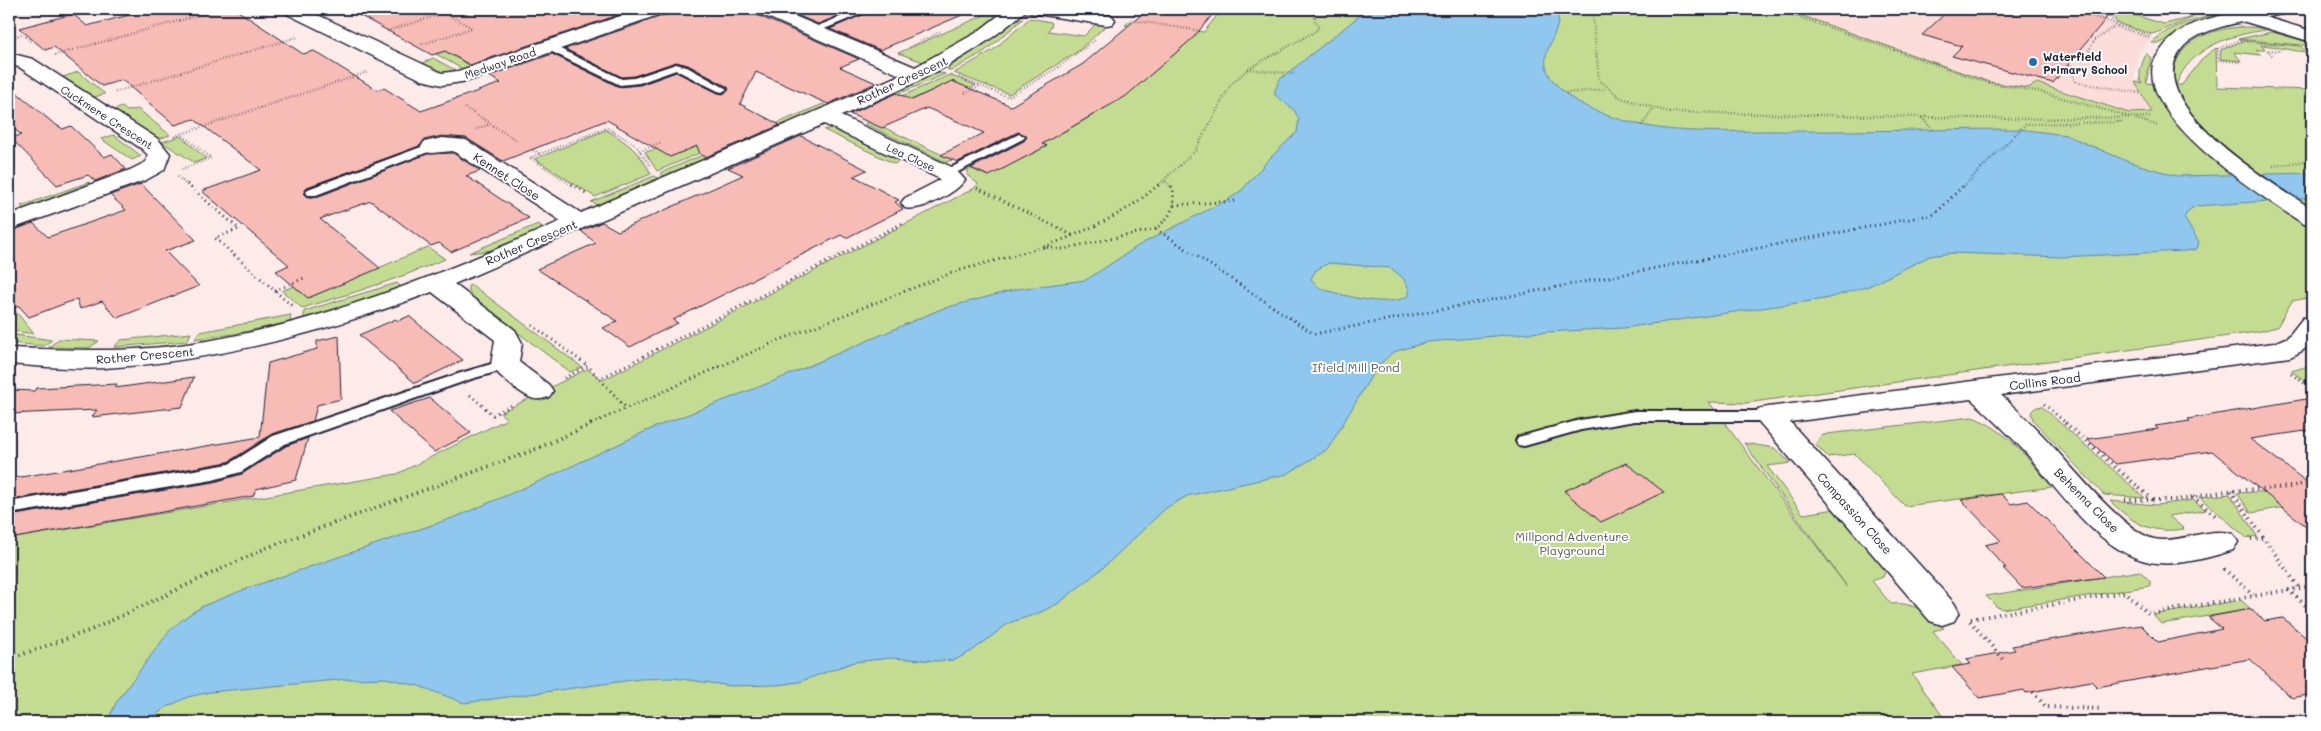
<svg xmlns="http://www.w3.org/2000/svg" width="2321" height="731" viewBox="0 0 2321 731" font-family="Mali,sans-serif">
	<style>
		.built { fill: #fcddda }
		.green { fill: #c4dc92; stroke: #737f66 }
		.water { fill: #8fc7ee; stroke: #6385a6; fill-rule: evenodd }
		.building { fill: #f8bcb7; stroke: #22223b }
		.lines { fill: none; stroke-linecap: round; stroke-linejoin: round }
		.lane-casing { stroke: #22223b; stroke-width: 4 }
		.street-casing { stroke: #22223b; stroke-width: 3 }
		.secondary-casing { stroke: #22223b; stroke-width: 3 }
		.path-far2 { stroke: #22223b; stroke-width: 2.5; stroke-dasharray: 0.5 2.5; stroke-linecap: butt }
		.path-far1 { stroke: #22223b; stroke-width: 3; stroke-dasharray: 1 4; stroke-linecap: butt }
		.path { stroke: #22223b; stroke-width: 4; stroke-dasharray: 1 4.5; stroke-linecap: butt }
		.lane { fill: #fff; fill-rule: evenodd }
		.street { fill: #fff; fill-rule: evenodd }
		.secondary { fill: #fff; fill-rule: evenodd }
		.poi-dot { fill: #1f6fb2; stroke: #fff; stroke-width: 2 }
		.labels { text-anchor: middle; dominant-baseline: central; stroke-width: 4; stroke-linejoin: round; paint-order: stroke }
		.far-poi-label { font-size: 11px; font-weight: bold; fill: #22223b; stroke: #fff; text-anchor: start }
		.far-street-label { font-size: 11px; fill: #22223b; stroke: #fff }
		.street-label { font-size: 12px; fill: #22223b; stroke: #fff }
		.park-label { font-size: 12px; fill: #535a55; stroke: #fff }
	</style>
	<rect width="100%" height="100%" fill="#fdebe9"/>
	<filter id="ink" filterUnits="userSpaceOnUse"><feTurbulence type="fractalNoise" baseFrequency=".02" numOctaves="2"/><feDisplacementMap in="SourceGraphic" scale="10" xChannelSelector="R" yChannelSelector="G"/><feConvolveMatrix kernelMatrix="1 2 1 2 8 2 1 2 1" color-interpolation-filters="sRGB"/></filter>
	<g filter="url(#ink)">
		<path class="built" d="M1775 9H2065L2152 37 2139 52 2134 76 2135 83 2152 112 2129 113 2037 83 2028 88 1989 82 1803 16Z"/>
		<g class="green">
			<path d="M998 9 1006 11 975 35 926 63 898 53Z"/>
			<path d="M1217 9H1775L1803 16 1989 82 2028 88 2037 83 2129 113 2152 112 2135 82 2142 83 2140 80V70L2146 53 2151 58 2146 83 2173 85C2173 77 2173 69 2176 62 2190 30 2236 23 2265 29L2266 30C2230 35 2190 47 2176 85H2182L2204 57 2216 48 2217 87 2312 90V297L2292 301 2277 327 2257 332 1746 403 1709 402 1847 587 1744 443 1774 448 1791 463 1767 466 1803 514 1836 509 1886 569 1883 577 1872 581 1891 604C1913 601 1929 614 1944 628L1933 631 1962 665 1912 674 1947 722H9V539L397 474 507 419 500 413 587 369 603 380 973 189 978 184 967 175 969 168 988 176 1047 146 1042 143C1104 112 1143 84 1193 37L1125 25 1130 21 1204 32 1218 14 1215 11Z"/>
			<path d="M2109 9H2114L2164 24 2195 17C2186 20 2156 34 2151 34L2117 23Z"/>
			<path d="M2239 9H2253L2192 25 2161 43H2151C2174 21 2209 17 2239 9Z"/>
			<path d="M1030 18 1051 22 1052 25 1048 31 1084 36 1099 21 1110 22 1077 52 1009 94 954 73 993 50Z"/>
			<path d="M1023 19 985 51 951 71 947 69 1013 22Z"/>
			<path d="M577 27 566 36 464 70 436 54 445 51 465 63Z"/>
			<path d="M2272 32 2312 43V46L2238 39Z"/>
			<path d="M2243 41 2300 46 2307 52C2290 51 2277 46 2261 45L2265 50H2256L2261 55 2234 52 2241 61 2220 59 2221 50Z"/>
			<path d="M433 58 457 71 458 72 438 73 419 65Z"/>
			<path d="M78 72 105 94 94 97 63 77Z"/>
			<path d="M936 72 945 74 855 113 851 112Z"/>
			<path d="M949 75 976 85 969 89 952 81 898 106 889 102Z"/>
			<path d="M823 104 828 107 768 133 764 129Z"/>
			<path d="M122 107 127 111 138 109 170 135 159 139 114 110Z"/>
			<path d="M868 120 953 160 946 162 865 124Z"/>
			<path d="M831 128 899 160 895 164 824 130Z"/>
			<path d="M736 129 745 134 657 171 645 152Z"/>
			<path d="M606 130C627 142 640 152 651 174L595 197 535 159Z"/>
			<path d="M760 131 764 135 665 177 660 173Z"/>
			<path d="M114 135 141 156 132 160 101 139Z"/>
			<path d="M180 136 206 158 195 163 162 142Z"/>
			<path d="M654 176 660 179 598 205 591 202Z"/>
			<path d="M89 182 93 186 27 213 21 206Z"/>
			<path d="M538 224 544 228 494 250 469 253Z"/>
			<path d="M428 247 445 259C398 279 351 294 302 308L282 291 294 286 308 298Z"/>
			<path d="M397 283 401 287 399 289 350 306 304 318V311Z"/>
			<path d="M472 285 582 367 570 372 471 297 468 286Z"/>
			<path d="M9 303 34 334 9 330Z"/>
			<path d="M291 315 290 322 234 334 195 339 200 332Z"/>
			<path d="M191 333 187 341 114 347 121 340Z"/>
			<path d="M9 334 52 340 43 346 11 343H9Z"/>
			<path d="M59 339 99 341 89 348 49 347Z"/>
			<path d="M2312 365V386L2291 371Z"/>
			<path d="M2041 406 2145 498 2104 495 2033 420 2031 412 2035 408Z"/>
			<path d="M1972 417C2007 429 2029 460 2052 487L1905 506 1855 454 1828 457 1815 444 1821 436 1827 434Z"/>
			<path d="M2312 485V502L2251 513 2237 493 2294 490Z"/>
			<path d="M2230 494 2257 536 2247 538 2199 497Z"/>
			<path d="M2193 500 2206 510 2169 516 2184 529C2150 534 2134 524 2110 501L2157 505Z"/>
			<path d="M2140 571 2150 581V586L2003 609 1997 607 1986 596Z"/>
			<path d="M2241 600 2251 609 2161 624 2153 615Z"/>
		</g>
		<path class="water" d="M1368 9H1557C1566 36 1529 53 1555 83 1575 107 1612 118 1642 125 1682 134 1728 131 1770 131 1853 132 1936 129 2019 129L2066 135 2129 162 2177 176 2312 173V198L2196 206 2189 210 2184 218 2199 242 2197 249 2186 251 2061 257 1952 253 1930 256 1869 286 1825 299 1623 328 1528 333 1428 342 1393 352 1376 368 1328 449 1287 474 1187 496 1166 508 1104 567 1059 603 1039 613 1009 623 972 651 955 660 937 661 891 658 854 662 799 682 777 685 732 686 674 678 640 679 464 703 419 686 386 678 348 679 210 692 188 697 165 708 146 722H107L117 701 170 630 187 616 203 606 248 588 458 516 540 481 655 427 774 381 941 309 1017 289 1086 280 1141 244 1229 199 1242 190 1269 159 1297 132 1299 119 1294 110 1274 94 1279 80ZM1329 263 1391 268 1403 278 1409 289V295C1389 309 1347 296 1325 290L1318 287 1311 279 1316 270Z"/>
		<g class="building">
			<path d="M152 9H235L303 54 314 51 377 90 384 88 421 111 501 83 489 76 552 54 619 87 640 85 676 72 718 93 723 94 728 91V87L688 65 676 62 634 76 622 77 565 49 665 15 669 9H753L757 15 859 59 840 67 876 83 828 104 756 72 740 104 780 125 706 157 700 154 697 146 670 157 607 120 503 161 466 138 442 136 424 140 420 146 307 187 304 193 308 197H317L427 154 453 153 480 171 466 176 529 218 451 252 439 243 431 246 371 201 320 219 380 268 308 298 276 271 289 265 202 191 261 170 194 119 175 125 122 80 102 86 54 47 45 50 19 28 73 14 87 26Z"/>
			<path d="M348 9H636L470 65 445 51 432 55Z"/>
			<path d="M782 9H856L818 24Z"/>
			<path d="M875 9H976L880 50 830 29Z"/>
			<path d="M1148 9H1185L1214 13 1193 38 1126 96 1042 144 1047 146 989 176 971 168 1024 141 1026 135 1018 132 958 162 941 155 984 133 927 108 882 128 850 114 897 93 912 100 952 81 1011 106 1083 64Z"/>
			<path d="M1950 9H2114L2053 83 1952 56 1962 46 1922 35Z"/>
			<path d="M9 86 53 123 63 129 71 126 104 157 112 154 126 169 95 181 88 175 57 185 11 138 21 135 9 124Z"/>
			<path d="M801 136 867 170 854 176 899 200 895 202 903 209 846 238 841 235 673 320 678 323 630 347 603 328 617 321 537 269 596 243 581 231 602 222 618 231 743 175 728 168Z"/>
			<path d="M141 184 196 240 165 251 199 286 117 318 102 301 80 309 77 299 29 317 19 306 9 310V232L33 223 48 237 126 210 110 195Z"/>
			<path d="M409 316 422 327 463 360 415 383 359 335 396 319 398 321Z"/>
			<path d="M339 336 341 399 317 405 313 421 272 434 228 462 9 500V479L260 437 268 363 317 349V341Z"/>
			<path d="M194 377 182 407 92 417 97 410 9 414V390L34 391 37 388 117 384 115 388Z"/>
			<path d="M430 398 471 433 434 452 389 411Z"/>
			<path d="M2312 398V430L2250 439 2312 486V531L2212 451 2116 464 2087 439 2158 429 2155 426 2190 421 2188 419Z"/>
			<path d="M308 438 296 480 256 489 253 496 9 539V516L214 482 242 474 286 446Z"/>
			<path d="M1626 463 1664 492 1601 522 1564 491Z"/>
			<path d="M2001 494 2011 504 2028 501 2104 577 2022 588 2003 568H2006L1985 545 2001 541 1961 500Z"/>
			<path d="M2251 609 2265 621 2283 618 2312 643V694L2292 698 2250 659 2097 687 2091 681 2026 693 2024 690 1979 698 1952 667 1971 664 1966 659 2015 650 2012 646 2141 625 2158 642 2222 629 2208 617Z"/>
		</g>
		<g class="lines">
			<g class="lane-casing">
				<g id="lane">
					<path d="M860 9H873L817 32 808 30Z"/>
					<path d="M548 43 622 79 634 78 676 64 687 67 727 89 722 92 718 91 676 70 639 83 620 85 544 48 543 46Z"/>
					<path d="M1019 134 1025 137 1023 139 950 176 946 177 940 173Z"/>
					<path d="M432 143 436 145V149L316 195H308L306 192 308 189Z"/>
					<path d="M505 360 510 362 512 365 510 368 471 379 285 444 241 472 213 480 9 514V502L229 464 273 436 461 373Z"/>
					<path d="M1635 411H1768L1774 412 1776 416 1774 420 1768 421H1635L1581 430 1524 446 1518 445 1516 441 1518 437 1580 420Z"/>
				</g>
			</g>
			<g class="street-casing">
				<g id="street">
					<path d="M282 9H305L442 73 458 71 641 9H667L664 13 468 81 442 85 422 80 285 13Z"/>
					<path d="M755 9H778L915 67 976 33 1007 9H1066L1106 15 1112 16 1115 20 1112 24 1106 25 1024 12C971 60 906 88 841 116L954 168 965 180C956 193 921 212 905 208L901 203 905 198 940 180 938 178 824 124 454 284 515 330 522 343 519 362 549 385 553 391 549 397C542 399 536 401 529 397 517 391 499 376 491 365L495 340 432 292C326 332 217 361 104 368 73 370 40 366 9 364V348C71 350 132 353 194 343 321 324 444 273 561 221L453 151 432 153 424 152 421 147 424 142 442 138 466 140 581 213 900 75 758 13Z"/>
					<path d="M2245 11 2312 31V42L2239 20 2236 16 2239 12Z"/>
					<path d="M9 53 33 59 158 139 170 154 164 170 146 180 9 230V215L130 170 146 162 148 155 142 149 19 67 9 65Z"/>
					<path d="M2312 316C2314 342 2314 346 2290 357L2001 395C2016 409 2031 423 2045 438 2068 462 2123 532 2154 539 2181 544 2208 526 2233 534L2238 542 2233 550C2209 558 2176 567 2150 562 2099 552 2058 490 2026 453 2009 434 1990 416 1971 399L1790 422 1954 603 1959 612 1954 621 1942 625 1930 621 1754 416 1758 409 1768 407 2274 343 2288 337 2303 318Z"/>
				</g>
			</g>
			<g class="secondary-casing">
				<path id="secondary" d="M2256 9H2289L2286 13C2258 20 2207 24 2185 45 2131 100 2274 184 2312 209V226L2304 224C2263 197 2141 121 2153 64 2155 57 2167 41 2173 37 2194 18 2230 14 2256 9Z"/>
			</g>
			<g class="path-far2">
				<path d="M256 9 268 16"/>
				<path d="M1592 9 1599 80 1621 98 1669 112 2024 119 2152 117"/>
				<path d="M1757 9 1790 14 1986 82 2041 92 2130 117"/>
				<path d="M2070 9 2152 36"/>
				<path d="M2106 9 2114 23"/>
				<path d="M349 13 363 9"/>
				<path d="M1131 20 1201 31"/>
				<path d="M387 31 445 13 472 28 420 45"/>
				<path d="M12 37 23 34 32 42"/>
				<path d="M910 47 942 31"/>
				<path d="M55 55 221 9"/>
				<path d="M2272 55 2267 50 2281 51"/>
				<path d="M2240 62 2218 60V49L2241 40 2247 41"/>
				<path d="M1248 69 1295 74"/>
				<path d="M959 77 1008 97 1057 68 1096 39"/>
				<path d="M115 92 298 37"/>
				<path d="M965 93 980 86"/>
				<path d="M1566 93 1605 89"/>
				<path d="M2140 93 2075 82 2068 58 2083 60 2095 40 2115 26 2151 38"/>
				<path d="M465 108 490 123"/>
				<path d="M1922 118 1933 130"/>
				<path d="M2136 119 2159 126"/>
				<path d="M1642 125 1653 109"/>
				<path d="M476 129 490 124 518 141"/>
				<path d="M181 134 211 158 182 169"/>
				<path d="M175 136 368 72"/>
				<path d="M640 151 660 143"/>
				<path d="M540 154 607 128 635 144 651 167"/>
				<path d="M530 158 540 154 533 150"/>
				<path d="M531 158 574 186"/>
				<path d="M2273 166 2312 160"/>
				<path d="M178 177 188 186"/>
				<path d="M1158 186 1164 180"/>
				<path d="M1170 186 1164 180 1195 151 1231 84 1248 69 1316 31 1319 26 1315 21 1313 9"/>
				<path d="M1964 186 2026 124 2121 122V119"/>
			</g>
			<g class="path-far1">
				<path d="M187 184 239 229 215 238 292 306"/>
				<path d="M572 184 587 194"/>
				<path d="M977 188 1072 235"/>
				<path d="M1174 205 1235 201"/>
				<path d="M1156 229 1314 334 1935 214 1965 184"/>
				<path d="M1044 247C1085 231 1126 215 1159 184"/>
				<path d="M275 291 304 278"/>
				<path d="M532 325 588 366"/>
				<path d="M2291 374 2312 388"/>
				<path d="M603 377 903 223"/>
				<path d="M564 378 588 366 627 409"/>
				<path d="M470 395 493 415 512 405"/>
				<path d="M2044 404 2067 424"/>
				<path d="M591 424 775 342 954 272 1043 247 1063 249 1156 229 1168 217 1174 205 1173 188 1169 184"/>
			</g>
			<g class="path">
				<path d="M2065 423 2154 501"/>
				<path d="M2231 491 2299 588"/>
				<path d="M2193 497 2217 517"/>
				<path d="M2125 500H2177L2227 491 2291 487 2312 481"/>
				<path d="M2251 539 2264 538"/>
				<path d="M2224 569 2253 595"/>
				<path d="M2288 590 2312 611"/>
				<path d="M1971 619 2125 592 2149 614 2312 586"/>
				<path d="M1970 621 2003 659"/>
				<path d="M9 659 91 630 266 548 531 451 594 423"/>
				<path d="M2033 692 2046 707 2103 709"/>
			</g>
			<use href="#lane" class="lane"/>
			<use href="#street" class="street"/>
			<use href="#secondary" class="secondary"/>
		</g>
	</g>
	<circle class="poi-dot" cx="2033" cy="62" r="5"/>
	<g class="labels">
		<g class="far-poi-label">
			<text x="2043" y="56">Waterfield<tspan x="2043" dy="13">Primary School</tspan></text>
		</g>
		<g class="far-street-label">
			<text transform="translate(500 63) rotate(-19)">Medway Road</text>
			<text transform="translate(107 117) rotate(33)">Cuckmere Crescent</text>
			<text transform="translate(911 157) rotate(25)">Lea Close</text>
		</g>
		<g class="street-label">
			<text transform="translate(902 80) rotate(-25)">Rother Crescent</text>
			<text transform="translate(507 176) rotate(33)">Kennet Close</text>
			<text transform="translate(531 242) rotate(-23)">Rother Crescent</text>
			<text transform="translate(145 355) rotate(-5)">Rother Crescent</text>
			<text transform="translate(2045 381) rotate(-7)">Collins Road</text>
			<text transform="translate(2087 500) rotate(45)">Behenna Close</text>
			<text transform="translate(1855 513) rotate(48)">Compassion Close</text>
		</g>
		<g class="park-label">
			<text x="1356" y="367">Ifield Mill Pond</text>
			<text x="1572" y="536">Millpond Adventure<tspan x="1572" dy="14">Playground</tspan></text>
		</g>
	</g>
	<rect width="2321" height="731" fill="none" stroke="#fff" stroke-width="30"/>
	<rect x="15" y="15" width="2291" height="701" fill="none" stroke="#22223b" stroke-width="2" filter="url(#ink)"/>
</svg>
